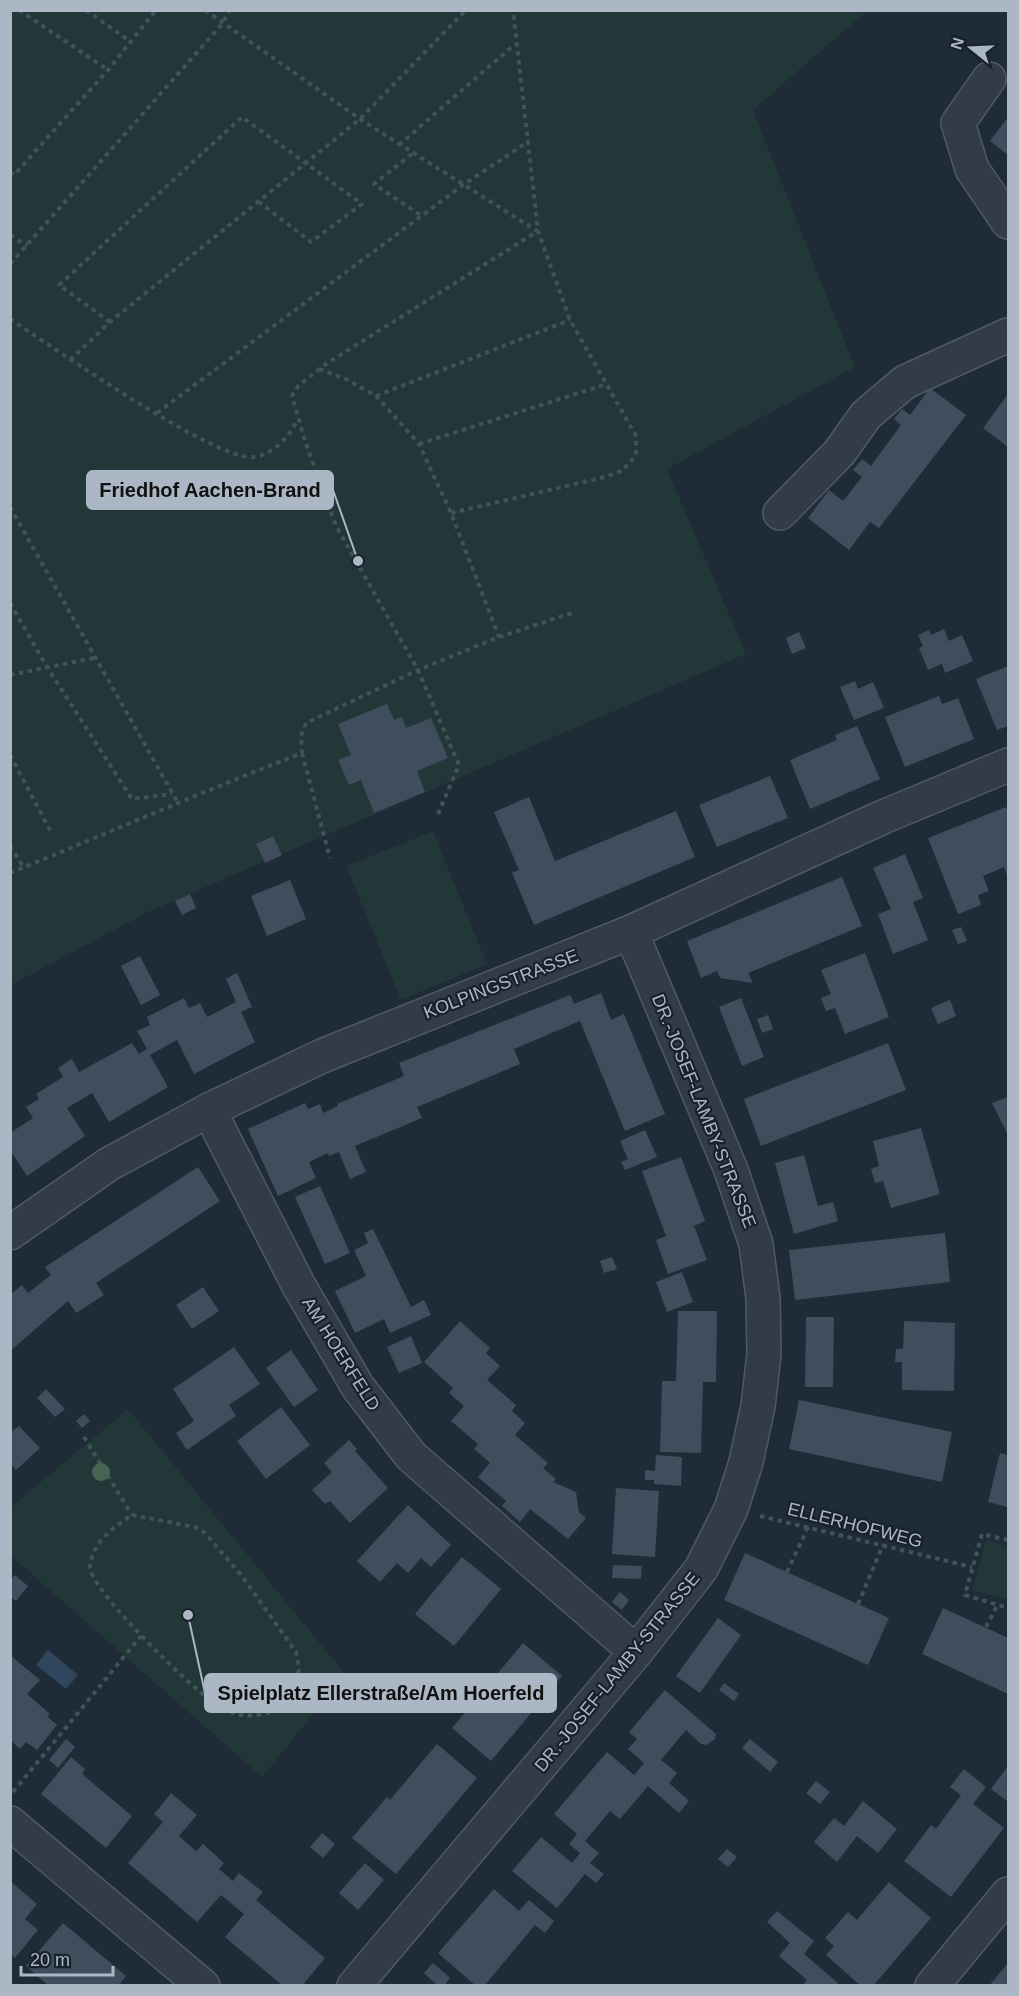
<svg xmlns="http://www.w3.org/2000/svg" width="1019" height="1996" viewBox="0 0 1019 1996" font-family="Arial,sans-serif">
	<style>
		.green { fill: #213738 }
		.water { fill: #30455e }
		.building { fill: #404d5d }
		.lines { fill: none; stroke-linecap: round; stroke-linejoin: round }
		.minor-casing { stroke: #505a66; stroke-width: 36 }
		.path { stroke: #3e5456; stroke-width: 4; stroke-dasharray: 4.5 4.5; stroke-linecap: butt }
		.minor { stroke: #323c48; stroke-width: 33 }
		.tree { fill: #456654 }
		.labels { text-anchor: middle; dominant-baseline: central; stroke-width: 4.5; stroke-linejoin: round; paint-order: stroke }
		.street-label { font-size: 18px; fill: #acb7c5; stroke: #18222c }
		.leader { fill: none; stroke: #acb7c5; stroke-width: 2 }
		.callout-dot { fill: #acb7c5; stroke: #18222c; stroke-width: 2 }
		.callout { fill: #acb7c5; stroke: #acb7c5; stroke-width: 2 }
		.callout-label { font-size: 20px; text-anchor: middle; font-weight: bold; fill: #111 }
	</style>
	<rect width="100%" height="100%" fill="#1f2b37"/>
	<g class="green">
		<path d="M11 11H867L753 110 855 367 667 469 746 654 150 911 11 985Z"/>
		<path d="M433 831 487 964 401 1000 346 866Z"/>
		<path d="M128 1409 346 1675 262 1777 11 1556V1507Z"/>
		<path d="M986 1540 1008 1546V1600L972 1590Z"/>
	</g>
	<path class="water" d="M48 1650 78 1675 66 1689 36 1665Z"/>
	<g class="building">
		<path d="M1008 117V155L990 141Z"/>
		<path d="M930 388 966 415 879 528 870 522 849 550 808 518 829 490 843 501 862 477 853 470 862 459 871 466 901 425 894 419 902 409 910 415Z"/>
		<path d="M1008 394V447L983 428Z"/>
		<path d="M944 629 949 641 962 635 973 661 945 673 942 664 928 670 919 648 923 646 918 635 929 630 931 635Z"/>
		<path d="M799 632 806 648 792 654 786 638Z"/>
		<path d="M1008 666V726L997 730 976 679Z"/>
		<path d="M855 681 858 689 873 682 884 708 854 720 840 687Z"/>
		<path d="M939 696 942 704 958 698 974 739 905 767 885 717Z"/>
		<path d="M387 704 394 720 402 717 406 728 431 718 448 758 417 771 425 792 374 813 361 780 349 785 338 760 351 755 338 724Z"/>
		<path d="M857 726 880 779 810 809 790 760 837 740 835 735Z"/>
		<path d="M770 776 788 818 717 847 699 805Z"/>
		<path d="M529 797 555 861 676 811 695 857 534 925 512 873 519 870 494 812Z"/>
		<path d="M1006 807 1008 813V878L1004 867 983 876 989 891 978 895 981 905 958 914 928 838Z"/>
		<path d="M273 836 282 855 265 863 256 844Z"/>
		<path d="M905 854 923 898 913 902 928 940 893 954 878 914 891 909 873 868Z"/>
		<path d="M842 877 862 926 748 973 753 983 720 978 717 971 701 978 687 941Z"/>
		<path d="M290 880 306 919 267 936 251 896Z"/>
		<path d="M190 894 196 908 182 915 175 901Z"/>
		<path d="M961 927 967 941 958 944 952 930Z"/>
		<path d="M865 953 889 1017 845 1034 835 1008 826 1011 821 998 831 994 821 970Z"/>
		<path d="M140 956 160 995 141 1005 121 966Z"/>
		<path d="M237 973 252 1007 241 1012 255 1042 194 1074 177 1040 150 1055 168 1087 109 1122 92 1093 67 1108 85 1136 27 1176 10 1150V1133L33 1118 26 1107 39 1099 36 1094 63 1077 58 1068 72 1059 79 1072 132 1043 139 1054 147 1049 137 1031 150 1025 147 1017 184 998 189 1008 200 1003 207 1017 236 1002 226 979Z"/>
		<path d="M601 993 611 1020 624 1014 665 1114 625 1131 580 1021 514 1049 520 1064 417 1107 422 1118 355 1146 366 1172 350 1179 339 1152 329 1156 328 1153 309 1162 316 1178 278 1196 248 1129 305 1103 308 1109 320 1104 323 1113 338 1106 337 1104 404 1076 399 1063 570 995 574 1004Z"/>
		<path d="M741 998 764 1057 742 1066 719 1007Z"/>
		<path d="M950 1000 956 1016 938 1024 931 1008Z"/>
		<path d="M768 1015 773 1029 762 1033 757 1019Z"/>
		<path d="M888 1043 906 1090 761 1146 744 1099Z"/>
		<path d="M1008 1097V1135L992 1103Z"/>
		<path d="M921 1128 940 1194 891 1208 883 1181 875 1183 871 1169 879 1166 873 1141Z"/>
		<path d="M645 1130 657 1157 625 1170 621 1162 628 1159 620 1141Z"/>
		<path d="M804 1155 818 1206 833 1202 838 1221 794 1234 775 1163Z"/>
		<path d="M681 1157 705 1221 694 1226 707 1260 668 1274 656 1240 666 1236 642 1171Z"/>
		<path d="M198 1167 220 1201 96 1283 104 1295 76 1313 68 1301 10 1351V1295L22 1285 28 1293 51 1275 45 1267Z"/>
		<path d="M320 1186 350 1253 325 1264 295 1197Z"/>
		<path d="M373 1229 411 1307 424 1300 431 1315 390 1333 384 1319 355 1333 335 1291 366 1276 354 1250 368 1243 364 1233Z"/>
		<path d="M945 1233 950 1282 795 1300 789 1250Z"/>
		<path d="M612 1257 617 1269 604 1273 600 1261Z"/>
		<path d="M682 1272 693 1302 667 1312 656 1282Z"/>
		<path d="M203 1287 219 1311 192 1329 176 1305Z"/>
		<path d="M678 1311H717L716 1382H703L701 1453 660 1452 662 1381H676Z"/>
		<path d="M806 1317H834L833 1387H805Z"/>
		<path d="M460 1321 490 1348 486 1353 500 1366 487 1380 516 1405 512 1411 525 1423 515 1435 548 1463 543 1468 556 1479 553 1482 576 1492 579 1512 586 1518 568 1539 530 1509 520 1522 502 1506 506 1501 478 1477 490 1463 474 1449 478 1444 451 1421 464 1406 449 1393 453 1388 424 1362Z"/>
		<path d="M904 1321 955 1323 954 1391 902 1390V1362H895L896 1349H903Z"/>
		<path d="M411 1336 422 1363 399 1373 387 1347Z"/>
		<path d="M234 1347 260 1384 229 1405 236 1416 187 1450 176 1433 194 1421 173 1389Z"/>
		<path d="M291 1350 318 1390 294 1407 266 1368Z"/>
		<path d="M46 1389 65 1409 55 1417 37 1398Z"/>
		<path d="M799 1400 952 1432 942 1482 789 1449Z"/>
		<path d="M281 1407 310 1445 266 1479 237 1441Z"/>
		<path d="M84 1414 90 1421 82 1428 76 1421Z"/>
		<path d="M19 1426 40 1448 16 1470 10 1463V1433Z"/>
		<path d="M349 1440 357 1449 355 1451 388 1488 350 1523 330 1501 325 1504 312 1490 332 1472 324 1463Z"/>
		<path d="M1000 1453 1008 1455V1507L988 1502Z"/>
		<path d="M656 1455 682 1457 681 1486 654 1484V1480H645V1470L655 1471Z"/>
		<path d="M616 1488 659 1491 655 1557 612 1554Z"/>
		<path d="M408 1505 451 1545 431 1567 421 1558 408 1573 397 1563 380 1582 357 1561Z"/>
		<path d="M745 1553 889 1618 868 1665 724 1600Z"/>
		<path d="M462 1557 501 1589 454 1646 415 1614Z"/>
		<path d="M613 1565 642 1566 641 1579 612 1578Z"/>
		<path d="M15 1575 28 1586 16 1601 10 1597V1580Z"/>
		<path d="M620 1592 629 1600 622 1610 612 1602Z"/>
		<path d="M943 1608 1008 1638V1694L922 1654Z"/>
		<path d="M718 1618 741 1635 700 1693 676 1676Z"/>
		<path d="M523 1643 562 1676 491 1761 452 1728Z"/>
		<path d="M10 1655 40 1680 27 1694 50 1714 47 1716 57 1725 37 1750 26 1742 20 1749 10 1740Z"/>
		<path d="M724 1683 739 1694 734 1701 719 1690Z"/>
		<path d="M665 1690 716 1734 715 1739 706 1745 701 1744 686 1730 661 1760 677 1773 669 1783 689 1801 679 1813 648 1786 620 1819 610 1811 585 1841 599 1853 590 1863 604 1874 596 1883 585 1874 557 1908 512 1871 541 1837 572 1863 580 1853 569 1844 577 1834 554 1814 607 1752 634 1775 644 1763 628 1749 637 1739 629 1732Z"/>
		<path d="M66 1739 75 1747 58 1768 49 1760Z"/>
		<path d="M750 1739 778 1762 770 1772 742 1748Z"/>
		<path d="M437 1744 477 1778 396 1874 352 1838 387 1797 390 1800Z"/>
		<path d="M71 1757 85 1769 82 1774 132 1816 106 1848 41 1794Z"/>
		<path d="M1008 1766V1802L991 1789Z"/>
		<path d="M964 1769 986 1787 973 1804 1004 1828 951 1897 904 1861 931 1825 936 1829 961 1795 950 1787Z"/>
		<path d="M816 1781 830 1792 820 1804 806 1793Z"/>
		<path d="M171 1793 197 1815 179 1836 196 1851 203 1844 224 1863 219 1869 233 1881 239 1873 263 1892 256 1900 325 1958 302 1986H283L225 1937 244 1914 221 1895 197 1922 128 1863 163 1822 154 1814Z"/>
		<path d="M863 1801 897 1829 878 1853 857 1836 837 1862 814 1842 834 1818 844 1826Z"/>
		<path d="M322 1833 335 1844 323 1858 310 1847Z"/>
		<path d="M727 1849 737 1857 728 1867 718 1859Z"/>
		<path d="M365 1863 384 1880 358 1910 339 1893Z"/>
		<path d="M10 1881 37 1904 25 1919 38 1930 15 1958 10 1954Z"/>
		<path d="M889 1882 931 1918 873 1986H861L826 1955 834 1946 825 1938 848 1912 857 1920Z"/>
		<path d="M494 1889 519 1911 529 1900 554 1921 545 1933 535 1925 484 1986H476L438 1953Z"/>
		<path d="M777 1911 814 1941 804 1954 838 1983 836 1986H802L807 1980 779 1956 790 1943 767 1922Z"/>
		<path d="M63 1923 126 1976 118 1986H49L26 1966Z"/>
		<path d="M433 1963 450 1978 444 1986H438L424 1973Z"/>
		<path d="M1007 1964 1008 1986H989Z"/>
	</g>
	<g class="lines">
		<g class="minor-casing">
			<g id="minor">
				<path d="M989 79 958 123 972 169 1008 222"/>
				<path d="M780 513 839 453 866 415 905 382 1008 335"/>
				<path d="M209 1110 299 1286 358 1387 411 1456 636 1652"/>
				<path d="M10 1233 109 1164 209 1110 322 1056 631 932 883 817 1008 765"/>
				<path d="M10 1823 203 1986"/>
				<path d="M354 1986 636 1652 701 1569 731 1509 746 1462 758 1406 764 1354 763 1298 756 1244 731 1170 631 932"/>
				<path d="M932 1986 1008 1894"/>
			</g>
		</g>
		<g class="path">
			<path d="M19 10 108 70"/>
			<path d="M86 10 131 42"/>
			<path d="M205 10 360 119 537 231"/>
			<path d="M399 145 515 44"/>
			<path d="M412 154 374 184 422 216"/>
			<path d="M10 172 14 175 108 70 156 10"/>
			<path d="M10 235 27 246"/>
			<path d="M10 264 223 23 230 10"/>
			<path d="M10 319C50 345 216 462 254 457 272 455 292 435 297 419"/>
			<path d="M110 322 59 285 242 117 362 204 311 242 259 202"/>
			<path d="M70 360 110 322 360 119 466 10"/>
			<path d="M319 369 346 379 376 396 419 444 451 513 499 637"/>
			<path d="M376 396 570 320"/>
			<path d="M157 413 463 185 529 141"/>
			<path d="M419 444 607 384"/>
			<path d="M10 507 178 803"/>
			<path d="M451 513 601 478 622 471 636 455V436L570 320 538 231 513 10"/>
			<path d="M10 603 47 667 132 799 172 794"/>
			<path d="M10 675 94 658"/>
			<path d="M302 753 330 858"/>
			<path d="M10 755 51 832"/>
			<path d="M438 814 459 765 418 670 336 526 306 444 292 396 298 386 326 364 538 231"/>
			<path d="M10 846 24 868"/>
			<path d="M10 873C108 833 204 791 302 753L301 736 306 723 418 670 499 637 575 612"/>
			<path d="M84 1437 132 1515"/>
			<path d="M132 1515 195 1527 205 1533 242 1576 296 1652 299 1670 292 1688 273 1712C251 1717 241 1718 220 1707 198 1695 88 1589 90 1566 93 1541 113 1528 132 1515Z"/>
			<path d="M760 1516 972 1567"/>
			<path d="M1008 1540 982 1534 965 1595 1008 1608"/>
			<path d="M787 1572 808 1527"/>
			<path d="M858 1604 883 1545"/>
			<path d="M986 1627 998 1604"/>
			<path d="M13 1792 141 1636"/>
		</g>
		<use href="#minor" class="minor"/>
	</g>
	<circle class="tree" cx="101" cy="1472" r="9"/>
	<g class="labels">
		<g class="street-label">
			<text transform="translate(501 984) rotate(-21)">KOLPINGSTRASSE</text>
			<text transform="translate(704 1111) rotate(68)">DR.-JOSEF-LAMBY-STRASSE</text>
			<text transform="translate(341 1354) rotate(58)">AM HOERFELD</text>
			<text transform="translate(855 1525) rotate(14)">ELLERHOFWEG</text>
			<text transform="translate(617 1672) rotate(-51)">DR.-JOSEF-LAMBY-STRASSE</text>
		</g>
	</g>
	<path class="leader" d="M358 561L333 490M188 1615L205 1693"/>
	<g class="callout-dot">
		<circle cx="358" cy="561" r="6"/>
		<circle cx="188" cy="1615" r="6"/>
	</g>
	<g class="callout">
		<rect x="87" y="471" width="246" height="38" rx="6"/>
		<rect x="205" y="1674" width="351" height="38" rx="6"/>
	</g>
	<g class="callout-label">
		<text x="210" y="497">Friedhof Aachen-Brand</text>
		<text x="381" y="1700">Spielplatz Ellerstraße/Am Hoerfeld</text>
	</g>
	<rect width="1019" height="1996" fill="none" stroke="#acb7c5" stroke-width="24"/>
	<g transform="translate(971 48) rotate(288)" stroke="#18222c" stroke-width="4.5" paint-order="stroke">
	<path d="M0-4.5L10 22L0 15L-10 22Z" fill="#acb7c5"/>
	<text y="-9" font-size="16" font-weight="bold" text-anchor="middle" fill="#acb7c5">N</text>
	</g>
	<path d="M21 1966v9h92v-9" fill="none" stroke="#acb7c5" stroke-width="3"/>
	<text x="30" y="1966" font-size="18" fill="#acb7c5" stroke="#18222c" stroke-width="4.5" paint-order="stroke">20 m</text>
</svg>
